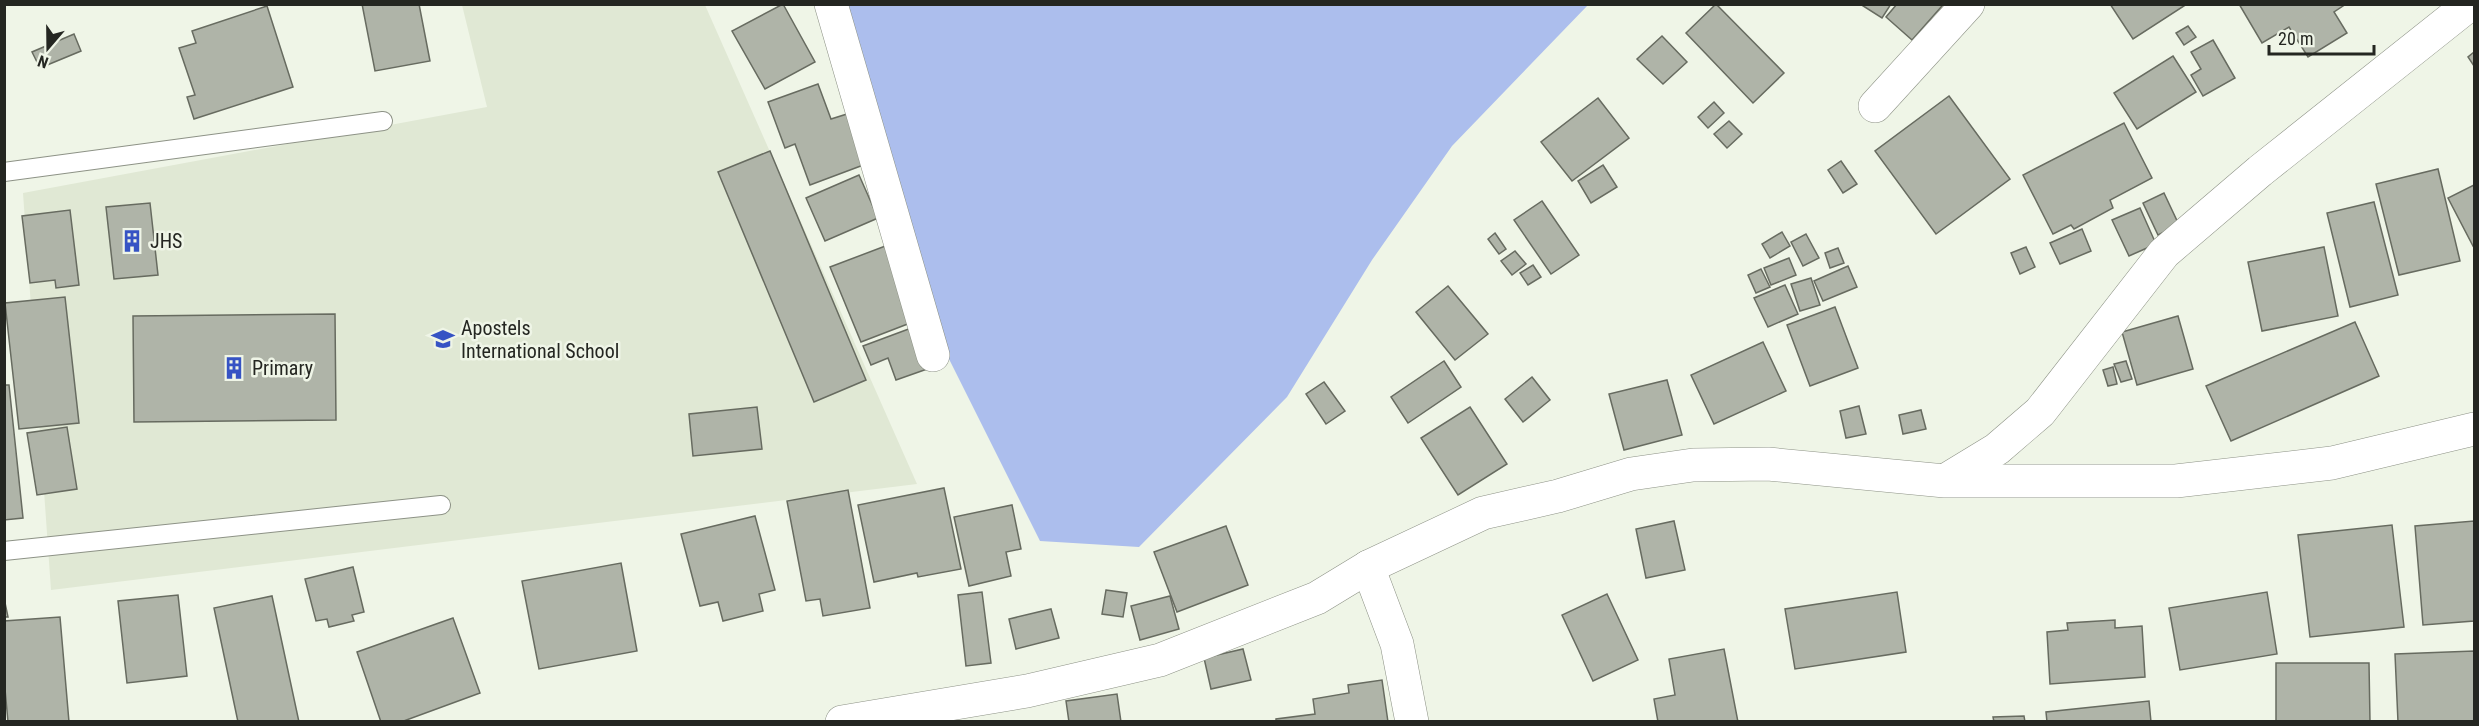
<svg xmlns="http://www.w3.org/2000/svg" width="2479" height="726" viewBox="0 0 2479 726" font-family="'Roboto Condensed',sans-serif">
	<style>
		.built { fill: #e0e8d4 }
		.water { fill: #acbeed }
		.building { fill: #afb4a8; stroke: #676b60; stroke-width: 1.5 }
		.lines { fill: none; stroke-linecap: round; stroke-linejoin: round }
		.lane-casing { stroke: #8d9286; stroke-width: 20 }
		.street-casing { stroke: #8d9286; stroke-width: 34 }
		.lane { stroke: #fff; stroke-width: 18 }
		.street { stroke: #fff; stroke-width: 33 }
		.labels { text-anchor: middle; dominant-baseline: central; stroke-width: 5; stroke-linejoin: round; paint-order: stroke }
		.poi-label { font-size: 20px; fill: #242621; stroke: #eff5e7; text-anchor: start }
	</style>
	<rect width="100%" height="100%" fill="#eff5e7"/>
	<path class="built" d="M462 5H705L917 484 51 590 23 193 487 107Z"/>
	<path class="water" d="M836 5H1588L1452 146 1372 260 1287 397 1139 547 1040 541 926 313Z"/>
	<g class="building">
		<path d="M362 4H419L430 61 375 71Z"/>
		<path d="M783 4 815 62 765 89 732 31Z"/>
		<path d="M1716 4 1784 73 1753 103 1686 33Z"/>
		<path d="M1860 4H1891L1882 18Z"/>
		<path d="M1897 4H1940L1942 6 1912 40 1886 17Z"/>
		<path d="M2110 4H2187L2133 39Z"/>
		<path d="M2239 4H2346L2334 12 2347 33 2308 57 2289 27 2262 43Z"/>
		<path d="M267 6 293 87 194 119 187 97 195 95 179 48 196 43 192 31Z"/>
		<path d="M2188 26 2196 37 2184 45 2176 33Z"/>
		<path d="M74 34 81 51 40 68 32 52Z"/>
		<path d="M1662 36 1687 62 1663 84 1637 59Z"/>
		<path d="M2213 40 2235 78 2203 96 2191 75 2201 69 2191 52Z"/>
		<path d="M2474 52V66L2468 57Z"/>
		<path d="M2173 56 2196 92 2137 129 2114 93Z"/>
		<path d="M818 84 831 119 847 114 866 164 810 185 795 144 785 148 768 102Z"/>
		<path d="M1949 96 2010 179 1936 234 1875 151Z"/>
		<path d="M1598 98 1629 138 1572 181 1541 142Z"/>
		<path d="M1714 102 1724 113 1708 128 1698 117Z"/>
		<path d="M1729 121 1742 134 1727 148 1714 134Z"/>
		<path d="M2124 123 2152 178 2110 200 2113 208 2074 229 2071 225 2053 234 2023 175Z"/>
		<path d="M770 151 866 380 814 402 718 172Z"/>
		<path d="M1841 161 1857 184 1843 193 1828 170Z"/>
		<path d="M1603 165 1617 187 1591 203 1578 181Z"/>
		<path d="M2438 169 2460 261 2399 275 2376 184Z"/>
		<path d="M859 175 878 218 825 241 806 198Z"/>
		<path d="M2474 185V245L2473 246 2448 198Z"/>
		<path d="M2164 193 2179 225 2158 235 2143 203Z"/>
		<path d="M1542 201 1579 255 1551 274 1514 220Z"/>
		<path d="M2374 202 2398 295 2350 307 2327 213Z"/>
		<path d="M150 203 158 275 114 279 106 207Z"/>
		<path d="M2140 208 2156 244 2129 256 2112 220Z"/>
		<path d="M70 210 79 285 56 288 55 280 30 283 22 216Z"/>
		<path d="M2082 229 2091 251 2060 264 2050 243Z"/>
		<path d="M1782 232 1790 246 1770 258 1762 244Z"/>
		<path d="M1495 233 1506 249 1499 254 1488 239Z"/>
		<path d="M1806 234 1819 258 1803 266 1791 242Z"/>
		<path d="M888 245 918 320 861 342 830 267Z"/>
		<path d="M2026 247 2035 267 2020 274 2011 253Z"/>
		<path d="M2324 247 2338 316 2262 331 2248 262Z"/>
		<path d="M1838 248 1844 263 1830 268 1825 253Z"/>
		<path d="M1515 251 1526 264 1512 275 1501 261Z"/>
		<path d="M1789 258 1796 275 1771 285 1764 268Z"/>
		<path d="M1533 265 1541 277 1528 285 1520 273Z"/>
		<path d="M1848 266 1857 287 1823 301 1814 281Z"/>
		<path d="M1761 269 1770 287 1756 293 1748 275Z"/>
		<path d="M1811 278 1820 305 1800 311 1791 284Z"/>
		<path d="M1785 285 1798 314 1768 327 1754 298Z"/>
		<path d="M1448 286 1488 334 1455 360 1416 312Z"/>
		<path d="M65 297 79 423 19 429 5 303Z"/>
		<path d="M1835 307 1858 368 1810 386 1787 325Z"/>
		<path d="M335 314 336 420 134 422 133 316Z"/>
		<path d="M2178 316 2193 369 2137 385 2122 332Z"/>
		<path d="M2355 322 2379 376 2231 441 2206 386Z"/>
		<path d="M914 327 930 368 896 380 888 358 871 365 863 346Z"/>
		<path d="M1763 342 1786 391 1714 424 1691 375Z"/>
		<path d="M1444 361 1461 387 1408 423 1391 397Z"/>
		<path d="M2126 361 2132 379 2121 382 2114 364Z"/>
		<path d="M2113 367 2117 384 2108 386 2103 370Z"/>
		<path d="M1532 377 1550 400 1523 422 1505 399Z"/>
		<path d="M1667 380 1682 435 1624 450 1609 394Z"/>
		<path d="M1324 382 1345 411 1326 424 1306 394Z"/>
		<path d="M4 385H9L23 518 4 520Z"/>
		<path d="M1859 406 1866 434 1846 438 1840 411Z"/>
		<path d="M757 407 762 449 693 456 689 414Z"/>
		<path d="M1470 407 1507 464 1458 495 1421 438Z"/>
		<path d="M1921 410 1926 429 1903 434 1899 415Z"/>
		<path d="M67 427 77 489 37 495 27 433Z"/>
		<path d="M944 488 961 569 918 577 917 573 874 582 858 505Z"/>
		<path d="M848 490 870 608 823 616 820 599 806 601 787 501Z"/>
		<path d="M1012 505 1021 549 1006 552 1011 576 969 586 954 517Z"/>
		<path d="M755 516 775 590 759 594 763 611 723 621 718 602 700 606 681 534Z"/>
		<path d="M1674 521 1685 570 1646 578 1636 529Z"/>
		<path d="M2474 521V621L2423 625 2415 526Z"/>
		<path d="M2392 525 2404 627 2310 637 2298 535Z"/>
		<path d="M1226 526 1248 585 1177 612 1154 552Z"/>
		<path d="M621 563 637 651 539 669 522 581Z"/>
		<path d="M353 567 364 612 352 615 354 621 329 627 327 619 316 621 305 579Z"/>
		<path d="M1106 590 1127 593 1123 617 1102 614Z"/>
		<path d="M982 592 991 663 966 666 958 595Z"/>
		<path d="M1897 592 1906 652 1795 669 1785 609Z"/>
		<path d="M2267 592 2277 654 2180 670 2169 608Z"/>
		<path d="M1607 594 1638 660 1593 681 1562 615Z"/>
		<path d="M178 595 187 676 127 683 118 601Z"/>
		<path d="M272 596 299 722H238L214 608Z"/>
		<path d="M1170 596 1179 629 1140 640 1131 606Z"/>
		<path d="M4 598 8 617H4Z"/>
		<path d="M1051 609 1059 638 1016 649 1009 619Z"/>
		<path d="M60 617 69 722H8L4 678V621Z"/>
		<path d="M453 618 480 693 401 722H381L357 652Z"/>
		<path d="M2115 620V628L2142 626 2145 677 2050 684 2047 632 2068 630 2067 623Z"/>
		<path d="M1243 649 1251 680 1211 689 1204 658Z"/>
		<path d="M1724 649 1738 722H1658L1654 699 1675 695 1669 659Z"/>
		<path d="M2474 651V722H2398L2395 654Z"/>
		<path d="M2276 663H2369L2370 722H2276Z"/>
		<path d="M1382 680 1388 722H1276V719L1315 714 1313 699 1349 693 1348 685Z"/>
		<path d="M1117 694 1121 722H1069L1066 701Z"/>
		<path d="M2149 701 2151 722H2047L2046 712Z"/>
		<path d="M2024 716 2025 722H1994L1993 717Z"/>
	</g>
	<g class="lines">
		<g class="lane-casing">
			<g id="lane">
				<path d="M4 172 383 121"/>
				<path d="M4 551 441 505"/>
			</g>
		</g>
		<g class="street-casing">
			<g id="street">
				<path d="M831 4 933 355"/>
				<path d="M1875 106 1968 4"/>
				<path d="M1946 480 1997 449 2040 412 2164 253 2260 171 2470 4"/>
				<path d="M1368 567 1397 644 1412 722"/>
				<path d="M842 722 1027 691 1160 660 1317 598 1368 567 1483 513 1558 496 1631 474 1693 465 1768 464 1945 481H2176L2332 463 2474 429"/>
			</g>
		</g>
		<use href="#lane" class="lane"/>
		<use href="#street" class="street"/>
	</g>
	<defs>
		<g id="building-bare" transform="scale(1.8)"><path d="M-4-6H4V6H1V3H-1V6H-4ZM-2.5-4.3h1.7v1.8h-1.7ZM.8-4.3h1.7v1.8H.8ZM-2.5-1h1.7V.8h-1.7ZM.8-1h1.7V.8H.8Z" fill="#3653c4" stroke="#eff5e7" stroke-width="2.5" paint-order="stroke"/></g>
		<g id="school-bare" transform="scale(1.8)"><path d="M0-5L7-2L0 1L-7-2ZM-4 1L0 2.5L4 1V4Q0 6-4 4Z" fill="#3653c4" stroke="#eff5e7" stroke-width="2.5" paint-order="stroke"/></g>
	</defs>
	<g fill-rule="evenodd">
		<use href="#building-bare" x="132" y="241"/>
		<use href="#school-bare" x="443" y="339"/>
		<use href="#building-bare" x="234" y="368"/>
	</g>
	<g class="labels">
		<g class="poi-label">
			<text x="150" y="241">JHS</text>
			<text x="461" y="328">Apostels<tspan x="461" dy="23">International School</tspan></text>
			<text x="252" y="368">Primary</text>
		</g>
	</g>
	<rect width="2479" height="726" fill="none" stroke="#242621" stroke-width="12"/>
	<g transform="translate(48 48) rotate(200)" stroke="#eff5e7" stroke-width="4.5" paint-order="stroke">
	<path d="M0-4.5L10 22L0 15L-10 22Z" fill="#242621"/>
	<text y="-9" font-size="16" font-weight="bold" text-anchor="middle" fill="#242621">N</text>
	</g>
	<path d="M2269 45v9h105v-9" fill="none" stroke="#242621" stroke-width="3"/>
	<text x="2278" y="45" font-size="18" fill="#242621" stroke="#eff5e7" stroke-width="4.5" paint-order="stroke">20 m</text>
</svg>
